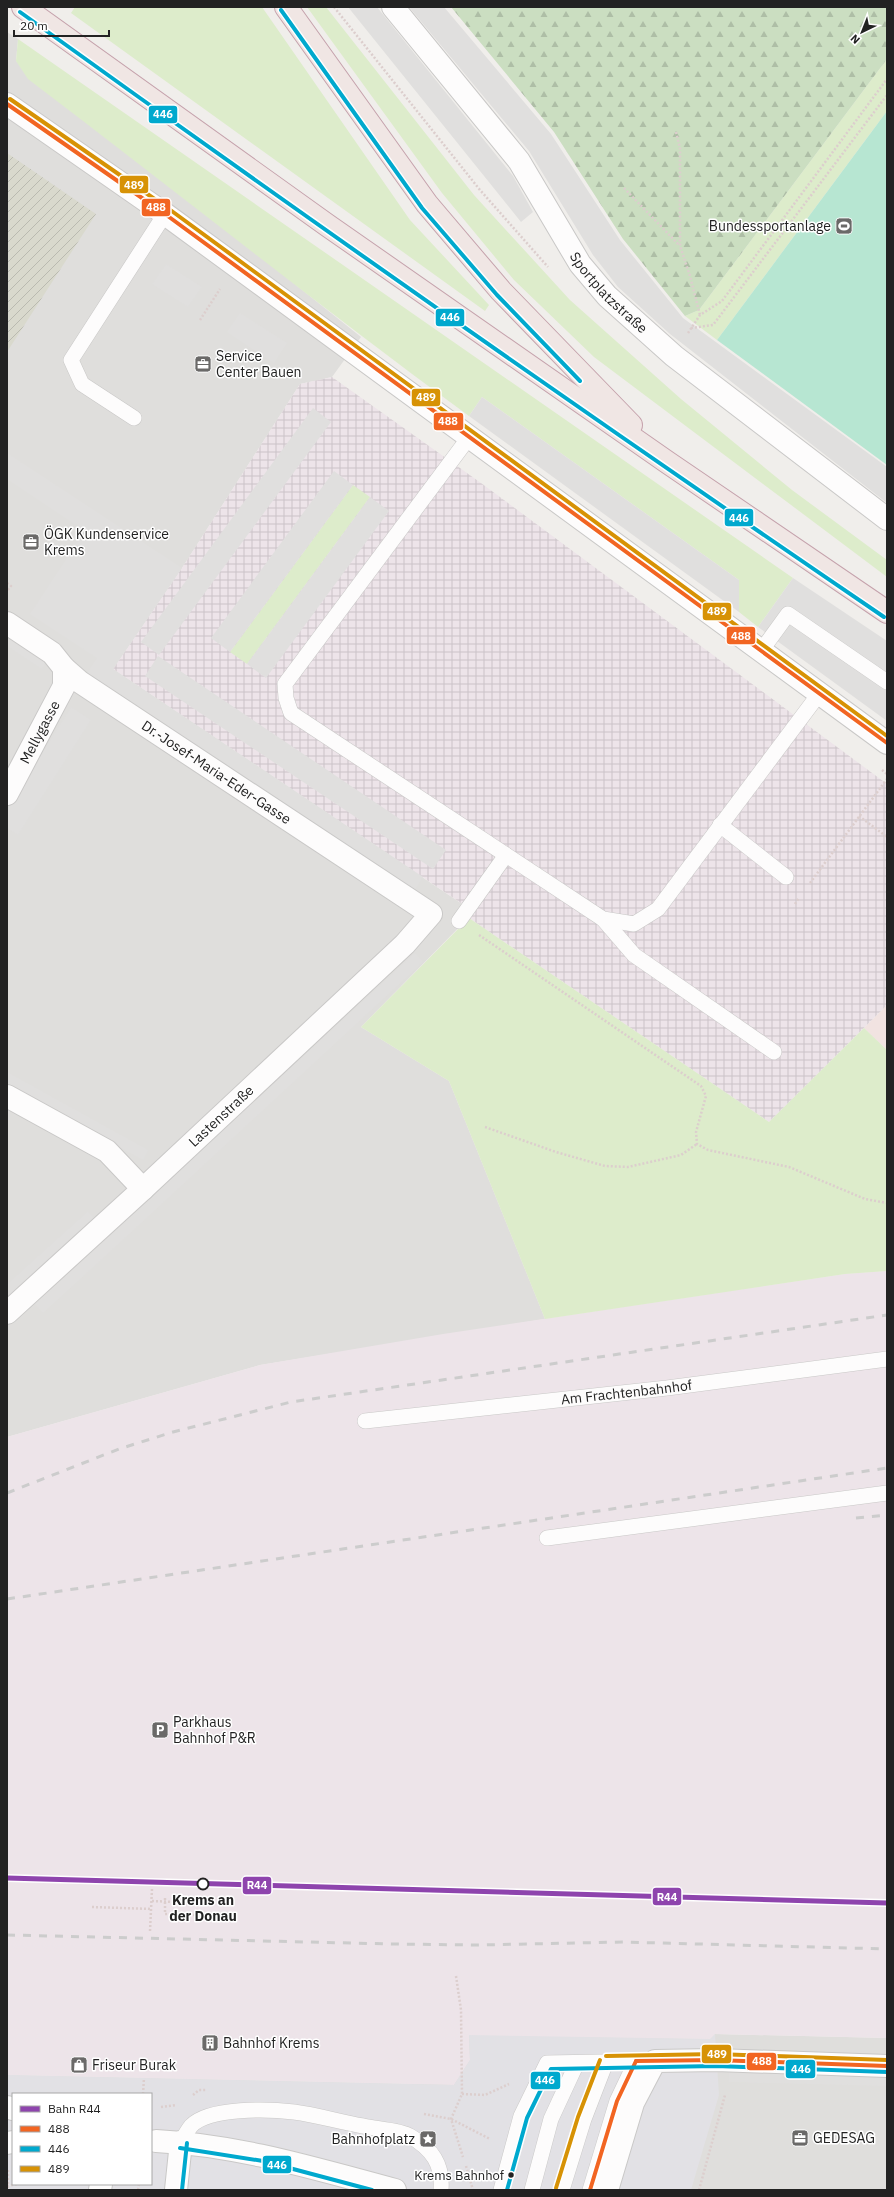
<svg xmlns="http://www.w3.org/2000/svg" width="894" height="2197" viewBox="0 0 894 2197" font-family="'IBM Plex Sans',sans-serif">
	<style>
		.residential { fill: #dfdedc; fill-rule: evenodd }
		.commercial { fill: #f1e3e1 }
		.industrial { fill: url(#industrial-grid) }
		.railway { fill: #ede4e9 }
		.construction { fill: url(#construction-furrows) }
		.grass { fill: #ddeccb }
		.forest { fill: url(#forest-firs) }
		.pitch { fill: #b7e6d2 }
		.parking { fill: #e0dfde }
		.plaza { fill: #e2e1e5; fill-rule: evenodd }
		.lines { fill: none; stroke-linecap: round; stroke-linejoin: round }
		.service-casing { stroke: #c9c8c7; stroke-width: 16 }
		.minor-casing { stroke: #c9c8c7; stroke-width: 24 }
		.tertiary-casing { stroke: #c9c8c7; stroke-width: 24 }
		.trunk-casing { stroke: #c5a2ac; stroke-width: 24 }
		.path { stroke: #dccecd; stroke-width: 2.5; stroke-dasharray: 2 2; stroke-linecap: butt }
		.service { stroke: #fdfcfc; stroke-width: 15 }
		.minor { stroke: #fdfcfc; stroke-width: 22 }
		.tertiary { stroke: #fdfcfc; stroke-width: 22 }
		.trunk { stroke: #f0e6e4; stroke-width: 22 }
		.rail { stroke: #ccc; stroke-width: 3; stroke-dasharray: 8 8; stroke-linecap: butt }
		.bus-1-casing { stroke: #fff; stroke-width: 7 }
		.bus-2-casing { stroke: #fff; stroke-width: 7 }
		.bus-3-casing { stroke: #fff; stroke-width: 7 }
		.bus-1 { stroke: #f26522; stroke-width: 4 }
		.bus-2 { stroke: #00a9ce; stroke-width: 4 }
		.bus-3 { stroke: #d79205; stroke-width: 4 }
		.rail-1-casing { stroke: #fff; stroke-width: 8 }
		.rail-1 { stroke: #8e44ad; stroke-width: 5 }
		.stop-dot { fill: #fff; stroke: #222; stroke-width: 2 }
		.bus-dot { fill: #222; stroke: #fff; stroke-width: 1.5 }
		.labels { text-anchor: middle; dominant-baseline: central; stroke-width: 3; stroke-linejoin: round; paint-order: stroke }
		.bus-label { font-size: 13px; fill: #222; stroke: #fff; text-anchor: end }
		.poi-label { font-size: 14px; fill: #222; stroke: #fff; text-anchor: start }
		.street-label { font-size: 14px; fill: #222; stroke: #fff }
		.stop-label { font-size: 14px; font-weight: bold; fill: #222; stroke: #fff }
		.line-badge { stroke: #fff; stroke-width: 1.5 }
		.badge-label { font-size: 11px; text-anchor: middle; font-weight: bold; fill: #fff }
	</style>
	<defs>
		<pattern id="industrial-grid" width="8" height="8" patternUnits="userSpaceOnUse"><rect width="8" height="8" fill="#ede4e9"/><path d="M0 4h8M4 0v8" fill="none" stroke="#cbc3c8"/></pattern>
		<pattern id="construction-furrows" width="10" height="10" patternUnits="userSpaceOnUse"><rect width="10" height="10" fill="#d9d9cd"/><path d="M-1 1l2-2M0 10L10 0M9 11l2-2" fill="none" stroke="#babab0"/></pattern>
		<pattern id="forest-firs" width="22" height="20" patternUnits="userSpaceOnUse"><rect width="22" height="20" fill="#cbdec1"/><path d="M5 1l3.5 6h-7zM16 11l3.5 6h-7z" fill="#aebea6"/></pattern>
	</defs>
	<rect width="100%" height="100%" fill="#f0eeeb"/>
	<g class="residential">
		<path d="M7 32 18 39 16 61 361 337 332 377 300 384 182 568 113 669 474 912 361 1027 449 1081 545 1319 260 1365 7 1437Z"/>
		<path d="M715 2034 887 2038V2190H7V2075L412 2084H418L469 2035 710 2039ZM13 2094H151V2184H13Z"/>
	</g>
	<path class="commercial" d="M887 1005V1050L864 1028Z"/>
	<path class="industrial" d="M332 377 481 483 887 784V1005L769 1122 469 918 474 912 455 899 113 669 182 568 300 384Z"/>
	<path class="railway" d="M887 1271V2038L715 2034 710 2039 469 2036 470 2060 454 2085 7 2075V1437L260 1365 443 1334 845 1274Z"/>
	<path class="construction" d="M7 153 96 214 7 352Z"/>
	<g class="grass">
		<path d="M75 7H262L410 220 489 305 485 311 71 13Z"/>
		<path d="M307 7H326L474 195 570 300 681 399 792 490 887 560V577L594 357 514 280 442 193Z"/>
		<path d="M18 39 793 578 758 627 739 612V580L482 397 469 416C320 307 176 191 28 79L16 61Z"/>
		<path d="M887 59V111L717 340 685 316 699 310Z"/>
		<path d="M353 485 370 497 247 664 230 652Z"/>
		<path d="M469 918 769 1122 864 1028 887 1050V1271L845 1274 545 1319 449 1081 361 1027Z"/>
	</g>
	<path class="forest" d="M451 7H887V59L699 310 685 316 623 239 554 132Z"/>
	<path class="pitch" d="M887 111V465L717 340Z"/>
	<g class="parking">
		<path d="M348 7H377L513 176 533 212 521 222Z"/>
		<path d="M409 7H444L551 134 620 240 683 318 887 467V503L670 334 618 287 593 255 529 151Z"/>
		<path d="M166 264 202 287 188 307 152 284Z"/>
		<path d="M240 313 287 343 274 363 227 332Z"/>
		<path d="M482 397 739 580V612L469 416Z"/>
		<path d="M313 408 331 422 159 655 141 642Z"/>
		<path d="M7 453 182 568 113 669 423 877 412 894 86 675 97 658 30 614 85 531 7 479Z"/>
		<path d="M334 471 353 485 230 652 211 638Z"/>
		<path d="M370 497 389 511 266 678 247 664Z"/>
		<path d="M793 578 887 641V721L758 627Z"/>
		<path d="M7 633 48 660 42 669 7 646Z"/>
		<path d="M158 656 446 850 433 869 145 676Z"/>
		<path d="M71 707 91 720 18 835 7 828V809Z"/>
		<path d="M415 953 423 962 140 1224 43 1313 35 1304Z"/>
		<path d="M7 1072 148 1150 143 1160 7 1085Z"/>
		<path d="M88 1211 95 1219 7 1299V1284Z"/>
		<path d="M729 2068 887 2072V2086L729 2082Z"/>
	</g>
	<path class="plaza" d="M715 2034 719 2095 691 2190H7V2075L454 2085 470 2060 469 2035 710 2039ZM13 2094H151V2184H13Z"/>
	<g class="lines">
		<g class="service-casing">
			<g id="service">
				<path d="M134 418 82 384 71 360 165 214"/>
				<path d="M470 436 285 684 286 698 291 713 603 919 634 924 658 909 819 694"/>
				<path d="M761 651 788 614 887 682"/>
				<path d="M720 825 786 877"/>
				<path d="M603 919 634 955 774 1052"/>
				<path d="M459 921 506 855"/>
				<path id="s1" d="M365 1421 667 1388 887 1359"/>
				<path d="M547 1538 887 1493"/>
				<path d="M181 2142C184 2137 187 2131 191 2126 209 2107 269 2109 294 2112 317 2115 340 2122 363 2126 375 2129 400 2130 410 2136 432 2149 443 2164 441 2190"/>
				<path d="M501 2190 521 2116 547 2063 655 2061"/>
				<path d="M532 2190 551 2119 577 2063"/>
				<path d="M562 2190 584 2119 606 2062"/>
				<path d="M590 2190 617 2101 636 2061"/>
			</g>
		</g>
		<g class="minor-casing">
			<g id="minor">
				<path id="s2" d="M393 7 519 161 580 264 607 296 674 356 887 519"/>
				<path id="s3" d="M7 623 52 653 64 668 80 682 431 914 405 944 143 1189 7 1313"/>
				<path id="s4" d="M7 794 64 686V668"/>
				<path d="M7 1096 107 1151 143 1189"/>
				<path d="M7 2107 13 2109"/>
				<path d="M156 2141C238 2145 316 2169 395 2190"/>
				<path d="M7 2143 13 2142"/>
				<path d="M100 2190 101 2184"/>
				<path d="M176 2190 181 2142"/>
				<path d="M607 2190 633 2103 655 2061 716 2060 887 2066"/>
			</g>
		</g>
		<g class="tertiary-casing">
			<path id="tertiary" d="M7 104 165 214 887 743"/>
		</g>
		<g class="trunk-casing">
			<g id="trunk">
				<path d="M23 7 327 225 667 462 887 612"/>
				<path d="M286 7 427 204 501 291 631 425"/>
			</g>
		</g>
		<g class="path">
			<path d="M334 7 480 190 548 267"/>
			<path d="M676 132 680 148V246L690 276 700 315"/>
			<path d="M624 188 679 245"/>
			<path d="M200 320 220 289"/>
			<path d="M691 328 713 325 887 95"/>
			<path d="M688 333 700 315 722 301 887 79"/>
			<path d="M7 583 11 586 7 591"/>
			<path d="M882 770 887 774"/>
			<path d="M859 816 887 837"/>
			<path d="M810 883 887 779"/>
			<path d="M795 904 799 898"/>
			<path d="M479 935 701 1086 706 1096 696 1132 697 1144 708 1150 789 1167 865 1199 887 1203"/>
			<path d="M485 1127 556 1152 605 1166 628 1167 681 1155 697 1144"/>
			<path d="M152 1901 198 1903 197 1915 165 1914V1897"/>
			<path d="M92 1907 152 1909"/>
			<path d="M150 1931 152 1889"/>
			<path d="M456 1976 461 2010 462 2094 451 2119 463 2157"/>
			<path d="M143 2094 144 2078"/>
			<path d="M462 2094 485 2095 509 2084"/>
			<path d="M193 2095 199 2090H207"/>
			<path d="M161 2107 176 2105"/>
			<path d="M424 2114 451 2119 490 2139"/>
			<path d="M466 2166 473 2190"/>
			<path d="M8 2170V2190"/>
			<path d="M7 2186 18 2184"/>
			<path d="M138 2190 139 2184"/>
			<path d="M699 2190 725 2095"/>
		</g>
		<use href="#service" class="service"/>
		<use href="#minor" class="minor"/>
		<use href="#tertiary" class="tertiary"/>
		<use href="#trunk" class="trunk"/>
		<g class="rail">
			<path d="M7 1493 119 1449 173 1432 291 1402 887 1315"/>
			<path d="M856 1518 887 1515"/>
			<path d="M7 1599 887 1468"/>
			<path d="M7 1935 392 1944 477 1945 623 1942 887 1949"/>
		</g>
		<g class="bus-1-casing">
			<g id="bus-1">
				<path d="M7 104 165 214 887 743"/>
				<path d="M636 2061 716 2060 887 2066"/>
				<path d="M590 2190 617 2101 636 2061"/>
			</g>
		</g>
		<g class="bus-2-casing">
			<g id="bus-2">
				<path d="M281 10 422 208 497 295 580 381"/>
				<path d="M20 12C305 217 593 419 884 617"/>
				<path d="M180 2148 263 2161 372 2190"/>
				<path d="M182 2190 187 2143"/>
				<path d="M507 2190 527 2118 551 2069 716 2066 887 2072"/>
			</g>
		</g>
		<g class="bus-3-casing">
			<g id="bus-3">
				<path d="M10 99 169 209 887 736"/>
				<path d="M606 2056 716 2054 887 2060"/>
				<path d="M556 2188 578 2117 600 2060"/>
			</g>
		</g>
		<use href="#bus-1" class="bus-1"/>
		<use href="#bus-2" class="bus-2"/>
		<use href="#bus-3" class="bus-3"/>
		<g class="rail-1-casing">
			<path id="rail-1" d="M7 1878 887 1903"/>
		</g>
		<use href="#rail-1" class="rail-1"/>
	</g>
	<defs>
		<g id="stadium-square" transform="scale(0.9)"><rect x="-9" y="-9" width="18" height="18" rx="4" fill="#6a6968" stroke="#fff"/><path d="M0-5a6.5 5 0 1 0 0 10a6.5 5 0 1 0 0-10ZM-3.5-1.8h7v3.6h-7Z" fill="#fff"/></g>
		<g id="office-square" transform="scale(0.9)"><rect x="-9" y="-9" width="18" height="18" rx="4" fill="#6a6968" stroke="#fff"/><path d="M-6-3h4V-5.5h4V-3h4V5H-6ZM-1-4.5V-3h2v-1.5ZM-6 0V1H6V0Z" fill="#fff"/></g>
		<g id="parking-square" transform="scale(0.9)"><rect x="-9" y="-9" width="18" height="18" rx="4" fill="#6a6968" stroke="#fff"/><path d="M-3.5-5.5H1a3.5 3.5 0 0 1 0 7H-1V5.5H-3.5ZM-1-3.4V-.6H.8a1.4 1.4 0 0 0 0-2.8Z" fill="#fff"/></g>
		<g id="building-square" transform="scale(0.9)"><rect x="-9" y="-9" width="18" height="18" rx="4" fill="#6a6968" stroke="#fff"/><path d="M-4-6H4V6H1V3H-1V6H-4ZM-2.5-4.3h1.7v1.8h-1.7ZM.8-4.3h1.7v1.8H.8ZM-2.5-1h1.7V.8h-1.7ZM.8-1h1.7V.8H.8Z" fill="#fff"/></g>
		<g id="shop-square" transform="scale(0.9)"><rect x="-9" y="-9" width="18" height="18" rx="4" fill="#6a6968" stroke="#fff"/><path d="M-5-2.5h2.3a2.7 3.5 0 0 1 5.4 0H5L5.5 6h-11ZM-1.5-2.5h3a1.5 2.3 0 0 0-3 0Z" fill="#fff"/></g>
		<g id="sight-square" transform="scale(0.9)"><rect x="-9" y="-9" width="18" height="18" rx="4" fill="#6a6968" stroke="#fff"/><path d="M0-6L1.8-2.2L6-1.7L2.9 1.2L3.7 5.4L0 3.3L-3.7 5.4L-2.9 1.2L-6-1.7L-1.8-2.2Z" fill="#fff"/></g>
	</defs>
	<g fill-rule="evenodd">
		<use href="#stadium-square" x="844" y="226"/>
		<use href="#office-square" x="203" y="364"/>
		<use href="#office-square" x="31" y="542"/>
		<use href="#parking-square" x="160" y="1730"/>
		<use href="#building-square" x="210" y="2043"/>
		<use href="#shop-square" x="79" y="2065"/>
		<use href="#office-square" x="800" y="2138"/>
		<use href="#sight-square" x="428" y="2139"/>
	</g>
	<circle class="stop-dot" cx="203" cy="1884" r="5.5"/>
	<circle class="bus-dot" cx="511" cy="2175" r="3.5"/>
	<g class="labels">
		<g class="bus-label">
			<text x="504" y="2175">Krems Bahnhof</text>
		</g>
		<g class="poi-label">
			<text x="831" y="226" text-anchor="end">Bundessportanlage</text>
			<text x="216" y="356">Service<tspan x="216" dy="16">Center Bauen</tspan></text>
			<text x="44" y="534">ÖGK Kundenservice<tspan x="44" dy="16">Krems</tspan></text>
			<text x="173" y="1722">Parkhaus<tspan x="173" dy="16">Bahnhof P&amp;R</tspan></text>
			<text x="223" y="2043">Bahnhof Krems</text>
			<text x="92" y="2065">Friseur Burak</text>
			<text x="813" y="2138">GEDESAG</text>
			<text x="415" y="2139" text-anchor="end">Bahnhofplatz</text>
		</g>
		<g class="street-label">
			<text stroke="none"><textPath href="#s2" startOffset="359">Sportplatzstraße</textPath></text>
			<text stroke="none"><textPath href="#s4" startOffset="70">Mellygasse</textPath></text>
			<text stroke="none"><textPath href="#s3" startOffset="258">Dr.-Josef-Maria-Eder-Gasse</textPath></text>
			<text transform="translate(221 1116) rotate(-43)">Lastenstraße</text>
			<text stroke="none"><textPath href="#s1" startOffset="263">Am Frachtenbahnhof</textPath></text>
		</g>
		<g class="stop-label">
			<text x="203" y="1900">Krems an<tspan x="203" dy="16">der Donau</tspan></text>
		</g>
	</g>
	<g class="line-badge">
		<rect x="148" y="105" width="30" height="19" rx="4" fill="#00a9ce"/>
		<rect x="119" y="175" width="30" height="19" rx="4" fill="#d79205"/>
		<rect x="141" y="198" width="30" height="19" rx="4" fill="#f26522"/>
		<rect x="435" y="308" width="30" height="19" rx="4" fill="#00a9ce"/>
		<rect x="411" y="388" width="30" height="19" rx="4" fill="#d79205"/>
		<rect x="433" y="412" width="31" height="19" rx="4" fill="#f26522"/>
		<rect x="724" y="508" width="30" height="19" rx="4" fill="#00a9ce"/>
		<rect x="702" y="602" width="30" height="19" rx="4" fill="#d79205"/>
		<rect x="726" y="626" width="30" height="19" rx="4" fill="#f26522"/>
		<rect x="242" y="1876" width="30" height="19" rx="4" fill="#8e44ad"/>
		<rect x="652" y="1887" width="30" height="19" rx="4" fill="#8e44ad"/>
		<rect x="701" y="2044" width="31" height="20" rx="4" fill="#d79205"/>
		<rect x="746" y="2052" width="31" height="19" rx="4" fill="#f26522"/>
		<rect x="785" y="2059" width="31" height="20" rx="4" fill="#00a9ce"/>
		<rect x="530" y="2071" width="31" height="19" rx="4" fill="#00a9ce"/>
		<rect x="262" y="2155" width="30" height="19" rx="4" fill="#00a9ce"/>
	</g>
	<g class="badge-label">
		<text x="163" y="118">446</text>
		<text x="134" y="189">489</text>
		<text x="156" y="211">488</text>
		<text x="450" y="321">446</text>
		<text x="426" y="401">489</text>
		<text x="448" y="425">488</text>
		<text x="739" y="522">446</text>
		<text x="717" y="615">489</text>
		<text x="741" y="640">488</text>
		<text x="257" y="1889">R44</text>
		<text x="667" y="1901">R44</text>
		<text x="717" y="2058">489</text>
		<text x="762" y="2065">488</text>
		<text x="801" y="2073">446</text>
		<text x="545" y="2084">446</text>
		<text x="277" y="2169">446</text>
	</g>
	<rect width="894" height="2197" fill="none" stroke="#222222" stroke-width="16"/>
	<rect x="12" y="2093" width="140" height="92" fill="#ffffff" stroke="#a7a7a7"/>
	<rect x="20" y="2106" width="20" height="6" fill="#8e44ad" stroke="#a7a7a7"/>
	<text x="48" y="2113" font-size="12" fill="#222222">Bahn R44</text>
	<rect x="20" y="2126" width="20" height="6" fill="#f26522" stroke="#a7a7a7"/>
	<text x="48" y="2133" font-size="12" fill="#222222">488</text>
	<rect x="20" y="2146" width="20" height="6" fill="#00a9ce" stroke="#a7a7a7"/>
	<text x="48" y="2153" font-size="12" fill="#222222">446</text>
	<rect x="20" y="2166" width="20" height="6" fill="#d79205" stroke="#a7a7a7"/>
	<text x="48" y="2173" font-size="12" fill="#222222">489</text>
	<g transform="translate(862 32) rotate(223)" stroke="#ffffff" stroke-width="3" paint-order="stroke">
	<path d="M0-3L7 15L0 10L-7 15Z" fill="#222222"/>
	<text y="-6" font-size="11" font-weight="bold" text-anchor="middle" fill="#222222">N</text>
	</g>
	<path d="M14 30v6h95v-6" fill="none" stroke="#222222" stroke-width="2"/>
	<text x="20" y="30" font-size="12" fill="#222222" stroke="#ffffff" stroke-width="3" paint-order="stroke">20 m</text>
</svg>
